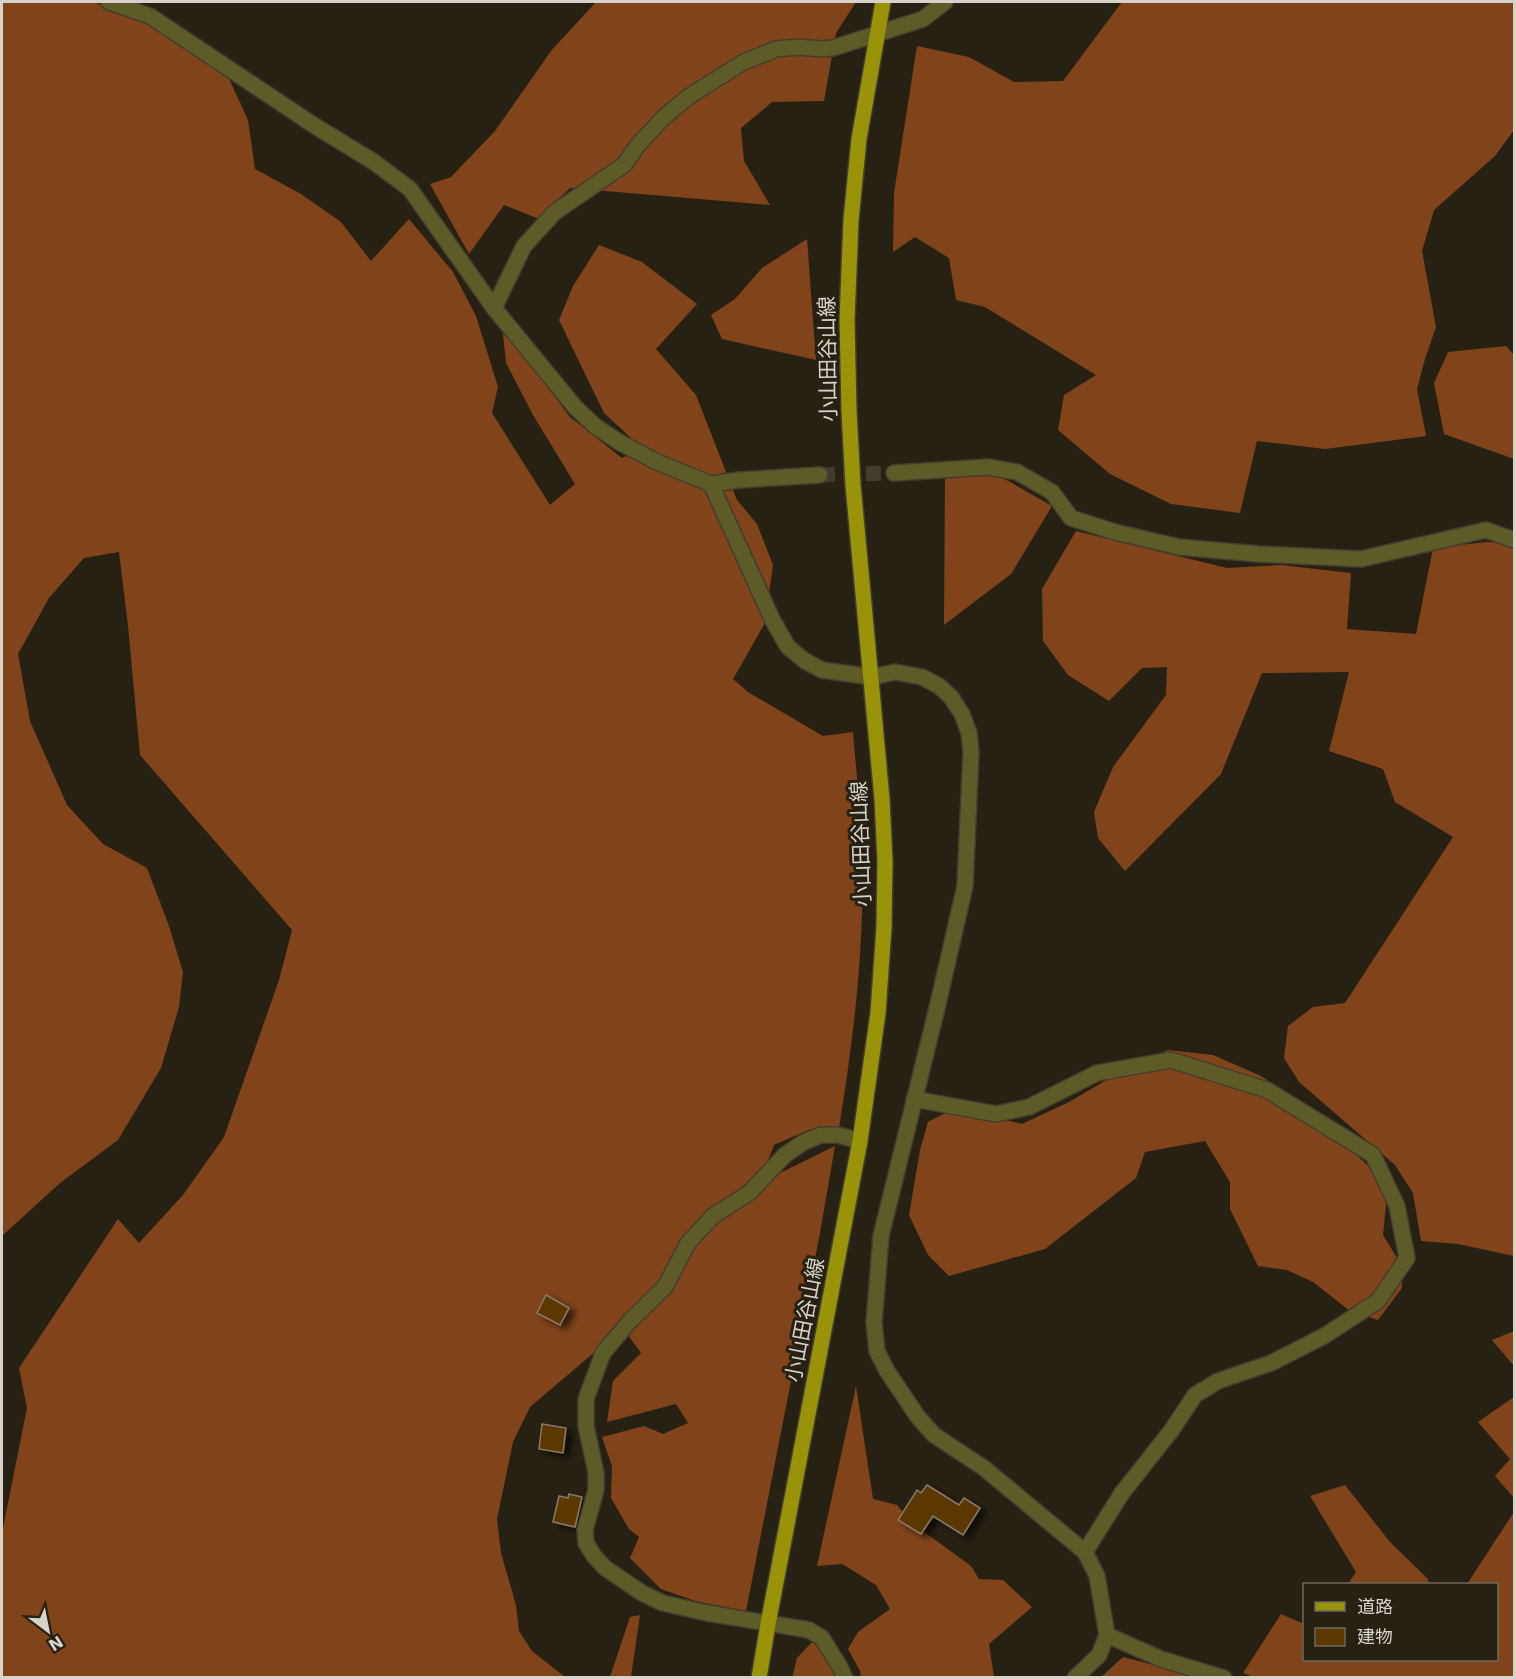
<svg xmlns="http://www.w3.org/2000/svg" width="1516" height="1679" viewBox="0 0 1516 1679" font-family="'DejaVu Sans','Noto Sans JP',sans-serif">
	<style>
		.forest { fill: #81431a }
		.building { fill: #5c3801; stroke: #877a6b; stroke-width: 1.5; filter: url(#shadow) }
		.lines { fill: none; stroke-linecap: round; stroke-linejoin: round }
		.minor-tunnel { stroke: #413c2e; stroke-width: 15; stroke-dasharray: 15 8; stroke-linecap: butt }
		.minor-casing { stroke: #433d30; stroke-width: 18 }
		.major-casing { stroke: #433d30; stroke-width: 18 }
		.minor { stroke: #5d5b27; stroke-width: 15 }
		.major { stroke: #989309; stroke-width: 15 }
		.labels { text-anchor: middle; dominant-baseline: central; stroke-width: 6; stroke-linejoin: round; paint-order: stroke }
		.street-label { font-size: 21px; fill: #d7d3ca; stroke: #272113 }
	</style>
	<defs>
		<filter id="shadow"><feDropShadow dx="6" dy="4" stdDeviation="3" flood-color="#0009"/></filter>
	</defs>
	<rect width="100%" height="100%" fill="#272113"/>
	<g class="forest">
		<path d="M2 2H93L172 30 219 57 248 120 255 169 301 194 341 222 371 261 409 219 453 272 476 316 498 387 492 413 550 505 575 484 533 415 506 363 502 325 570 417 622 458 639 450 632 439 604 413 559 320 573 286 599 245 642 262 697 304 656 349 696 395 737 500 757 524 773 565 765 623 733 679 748 692 823 736 853 732C856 771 861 811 862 850 865 943 854 1036 839 1128L811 1129 774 1145 762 1176 782 1172 835 1146 820 1233 746 1611 695 1601 661 1589 630 1558 639 1537 629 1529 611 1498 612 1466 602 1437 644 1426 663 1434 688 1423 676 1404 607 1422 613 1381 641 1353 623 1328 530 1407 513 1442 497 1519 501 1553 516 1605 519 1631 532 1651 565 1677H2V1533L27 1408 19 1368 118 1219 139 1243 183 1195 224 1137 279 980 292 930 140 755 128 626 119 552 84 558 49 598 18 654 30 721 67 805 103 844 147 868 169 926 183 972 179 1007 161 1068 118 1140 60 1183 2 1236Z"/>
		<path d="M596 2H856L836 33 824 101 772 102 741 128 744 161 770 205 570 188 539 219 504 205 469 254 430 184 451 177 495 131 551 51Z"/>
		<path d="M1122 2H1514V130L1495 156 1434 210 1422 251 1436 327 1425 359 1417 389 1426 436 1325 449 1257 441 1240 513 1171 504 1110 474 1058 430 1064 395 1096 375 985 307 956 300 949 258 915 237 893 252 894 193 917 46 969 57 1014 82 1063 81Z"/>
		<path d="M807 239 816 360 722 339 711 315 735 299 762 268Z"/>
		<path d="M1506 346 1514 355V459L1444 434 1434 383 1448 352Z"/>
		<path d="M996 474 1052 506 1011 574 944 625 945 476Z"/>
		<path d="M1076 531 1227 568 1281 565 1351 573 1347 629 1416 634 1433 548 1486 542 1514 543V1256L1458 1244 1421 1241 1413 1193 1395 1165 1299 1082 1284 1058 1288 1026 1313 1007 1345 1003 1453 837 1395 802 1383 769 1329 751 1349 672 1262 673 1221 774 1125 871 1098 838 1094 812 1113 767 1166 695 1167 667 1142 668 1109 701 1068 675 1043 641 1042 589Z"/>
		<path d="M1168 1050 1213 1055 1261 1076 1300 1103 1388 1184 1383 1235 1402 1266V1288L1378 1320 1350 1311 1313 1282 1287 1270 1258 1266 1230 1209V1182L1205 1141 1145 1152 1136 1178 1045 1249 949 1276 928 1255 909 1215 920 1150 928 1122 954 1108 1022 1124 1069 1102 1132 1065Z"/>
		<path d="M1514 1331V1366L1492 1340Z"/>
		<path d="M856 1386 873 1499 897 1505 912 1523 971 1566 979 1579 1003 1580 1032 1607 989 1644 994 1677H861L860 1671 848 1649 858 1632 890 1609 876 1585 842 1564 817 1566Z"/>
		<path d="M1514 1397V1498L1495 1476 1510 1459 1478 1422Z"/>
		<path d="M1345 1485 1390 1542 1427 1578 1430 1584H1348L1356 1572 1310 1496Z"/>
		<path d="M1514 1512V1677L1257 1678 1243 1673 1281 1614 1304 1624V1660H1496V1584H1467Z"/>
		<path d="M640 1615 631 1677H610L630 1617Z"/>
		<path d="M822 1642 841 1678H792L797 1658 811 1643Z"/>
		<path d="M1123 1657 1203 1678H1100Z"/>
	</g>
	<g class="building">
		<path d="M546 1295 569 1308 560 1325 537 1313Z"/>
		<path d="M542 1424 566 1428 563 1453 539 1449Z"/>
		<path d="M927 1485 959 1505 964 1498 980 1508 963 1535 933 1516 921 1534 898 1520 917 1490 921 1493Z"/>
		<path d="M569 1494 582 1497 575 1527 553 1522 559 1496 568 1498Z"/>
	</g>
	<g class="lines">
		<path class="minor-tunnel" d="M820 475 894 473"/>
		<g class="minor-casing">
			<g id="minor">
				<path d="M109 2 150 16 315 126 374 162 410 189 494 308 575 407 595 426 619 442 657 462 711 484 739 480 820 475"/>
				<path d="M494 308 524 246 555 212 624 165 638 145 663 118 688 97 742 63 776 49 798 47 822 49 833 48 923 19 945 2"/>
				<path d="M894 473 988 467 1017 472 1052 492 1071 518 1115 532 1179 547 1258 554 1361 559 1486 530 1514 540"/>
				<path d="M711 484 773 621 788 647 805 661 822 670 872 677 895 672 922 677 939 686 951 697 962 714 969 733 971 752 965 886 937 1008 881 1236 874 1323 877 1351 887 1371 918 1417 934 1435 984 1468 1085 1552 1097 1576 1107 1635 1099 1655 1075 1678"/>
				<path d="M914 1099 996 1114 1029 1107 1097 1073 1171 1060 1267 1090 1373 1155 1397 1206 1407 1258 1378 1301 1324 1336 1271 1363 1218 1381 1195 1395 1171 1431 1122 1493 1085 1552"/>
				<path d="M1107 1635 1161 1659 1224 1678"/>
				<path d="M845 1678 840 1667 822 1638 809 1630 707 1613 663 1603 642 1593 605 1568 594 1556 586 1543 585 1530 596 1490V1473L586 1426V1399L603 1353 630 1321 665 1287 688 1243 713 1216 749 1193 785 1155 804 1142 821 1135H838L860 1141"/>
			</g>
		</g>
		<g class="major-casing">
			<path id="major" d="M759 1678 768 1624 860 1141 878 1013 884 927 885 861 882 799 853 485 849 411 847 320 851 220 859 139 883 2"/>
		</g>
		<use href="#minor" class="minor"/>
		<use href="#major" class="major"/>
	</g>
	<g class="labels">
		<g class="street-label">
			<text transform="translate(828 359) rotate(-91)">小山田谷山線</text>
			<text transform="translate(861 844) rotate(-92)">小山田谷山線</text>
			<text transform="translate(805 1320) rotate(-79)">小山田谷山線</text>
		</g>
	</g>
	<rect width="1516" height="1679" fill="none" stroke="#d7d3ca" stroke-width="6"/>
	<rect x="1303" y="1583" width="195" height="78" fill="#272113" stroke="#6d685c" stroke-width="1.5"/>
	<rect x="1315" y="1602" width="30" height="9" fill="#989309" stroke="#6d685c" stroke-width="1.5"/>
	<text x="1357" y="1613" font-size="18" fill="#d7d3ca">道路</text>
	<rect x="1315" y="1628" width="30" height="18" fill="#5c3801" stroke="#6d685c" stroke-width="1.5"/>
	<text x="1357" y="1643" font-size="18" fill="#d7d3ca">建物</text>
	<g transform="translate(48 1631) rotate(148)" stroke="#272113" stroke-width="4.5" paint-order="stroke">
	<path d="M0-4.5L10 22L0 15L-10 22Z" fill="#d7d3ca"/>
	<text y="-9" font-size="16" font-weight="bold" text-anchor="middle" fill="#d7d3ca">N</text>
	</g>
</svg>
